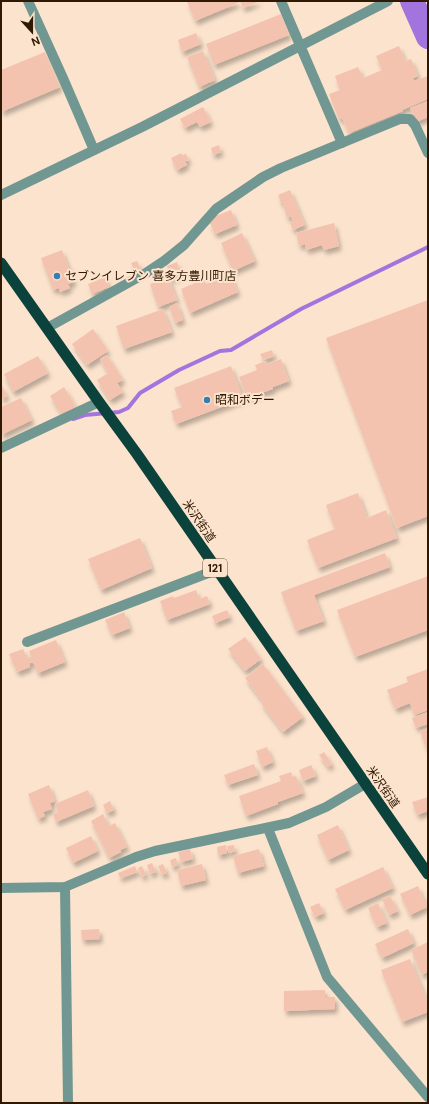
<svg xmlns="http://www.w3.org/2000/svg" width="429" height="1104" viewBox="0 0 429 1104" font-family="'DM Sans','Noto Sans JP',sans-serif">
	<style>
		.lines { fill: none; stroke-linecap: round; stroke-linejoin: round }
		.stream { stroke: #a374dd; stroke-width: 4 }
		.river { stroke: #a374dd; stroke-width: 24 }
		.building { fill: #f4c3af; filter: url(#shadow) }
		.minor { stroke: #709791; stroke-width: 10 }
		.tertiary { stroke: #709791; stroke-width: 10 }
		.trunk { stroke: #0c423c; stroke-width: 11 }
		.poi-dot { fill: #357eb2; stroke: #fce3cd; stroke-width: 1.5 }
		.labels { text-anchor: middle; dominant-baseline: central; stroke-width: 4; stroke-linejoin: round; paint-order: stroke }
		.shield { fill: #fce3cd; stroke: #6c5640; stroke-width: 1 }
		.shield-label { font-size: 11px; font-weight: bold; fill: #2f1903 }
		.poi-label { font-size: 12px; fill: #2f1903; stroke: #fce3cd; text-anchor: start }
		.street-label { font-size: 12px; fill: #2f1903; stroke: #fce3cd }
	</style>
	<defs>
		<filter id="shadow"><feDropShadow dx="2.5" dy="4.5" stdDeviation="2" flood-color="#0004"/></filter>
	</defs>
	<rect width="100%" height="100%" fill="#fce3cd"/>
	<g class="lines">
		<path class="stream" d="M73 419 85 415 119 412 128 408 140 393 179 370 220 351 231 350 301 309 428 247"/>
		<path class="river" d="M412 1 428 37"/>
	</g>
	<g class="building">
		<path d="M187 1H237L238 3 195 21Z"/>
		<path d="M240 1H260L243 8Z"/>
		<path d="M281 14 289 35 214 65 206 44Z"/>
		<path d="M196 33 201 44 182 52 178 40Z"/>
		<path d="M399 46 405 61 411 59 418 76 413 78 414 81 428 76V99L402 110 403 111 349 133 342 118 339 119 329 94 340 90 335 76 358 67 363 78 382 70 376 56Z"/>
		<path d="M203 51 215 80 199 87 187 57Z"/>
		<path d="M45 52 60 87 1 112V70Z"/>
		<path d="M428 101V117L416 122 410 108Z"/>
		<path d="M203 107 211 122 200 127 197 122 185 128 180 119Z"/>
		<path d="M219 145 221 152 213 155 211 148Z"/>
		<path d="M181 153 182 155 186 154 189 160 185 161 187 165 177 170 171 158Z"/>
		<path d="M290 190 305 225 293 230 290 223 293 222 291 216 287 218 283 203H281L278 195Z"/>
		<path d="M231 210 237 225 215 234 210 223 216 216Z"/>
		<path d="M334 223 339 246 324 250 322 245 306 250 305 244 299 246 296 233Z"/>
		<path d="M242 233 255 261 233 271 221 243Z"/>
		<path d="M62 250 74 282 68 284 70 288 60 292 59 288 53 290 41 258Z"/>
		<path d="M137 261 141 270 135 272 131 263Z"/>
		<path d="M177 262 181 275 171 279 167 266Z"/>
		<path d="M230 274 238 292 190 313 181 289 204 279 206 284Z"/>
		<path d="M105 277 109 287 92 294 88 284Z"/>
		<path d="M168 277 177 300 158 307 150 284Z"/>
		<path d="M428 300V516L397 528 326 338Z"/>
		<path d="M177 303 183 320 175 323 169 307Z"/>
		<path d="M163 309 172 332 124 349 116 326Z"/>
		<path d="M93 329 108 351 87 365 72 344Z"/>
		<path d="M272 350 274 356 263 360 260 354Z"/>
		<path d="M107 355 123 380 117 383 123 392 110 400 97 380 108 373 100 359Z"/>
		<path d="M38 356 48 373 13 392 4 374Z"/>
		<path d="M281 359 289 381 273 387V389L247 398 239 377 257 370 255 365 266 361 267 364Z"/>
		<path d="M231 366 243 399 176 424 171 411 182 407 174 388Z"/>
		<path d="M1 384 7 396 1 399Z"/>
		<path d="M64 387 76 407 62 415 50 396Z"/>
		<path d="M21 398 32 420 1 435V407Z"/>
		<path d="M358 493 367 518 386 510 397 538 318 568 307 540 335 529 326 505Z"/>
		<path d="M140 538 152 568 101 590 88 559Z"/>
		<path d="M385 553 390 567 314 595 324 621 296 631 281 592Z"/>
		<path d="M428 576V630L355 657 337 610Z"/>
		<path d="M196 590 199 599 207 596 210 604 167 620 160 601 173 596 174 598Z"/>
		<path d="M227 610 230 617 215 623 212 616Z"/>
		<path d="M124 612 130 628 112 635 105 620Z"/>
		<path d="M245 637 261 659 245 671 228 649Z"/>
		<path d="M56 640 65 662 38 673 33 662 29 663 30 667 17 672 9 654 23 649 27 658 31 657 29 651Z"/>
		<path d="M263 664 303 717 283 732 261 703 263 702 245 678Z"/>
		<path d="M428 669V710L414 715 410 703 395 709 387 690 408 682 406 677Z"/>
		<path d="M428 712V724L416 728 412 718Z"/>
		<path d="M428 728V748H426L420 731Z"/>
		<path d="M267 747 273 762 262 767 256 751Z"/>
		<path d="M324 752 332 764 328 767 319 755Z"/>
		<path d="M254 764 258 775 228 785 224 775Z"/>
		<path d="M311 765 316 776 303 781 299 770Z"/>
		<path d="M291 772 293 777 296 776 303 793 278 802V804L246 816 239 796 281 781 279 776Z"/>
		<path d="M49 785 55 801 50 803 52 809 43 812 45 816 38 819 28 794Z"/>
		<path d="M88 790 94 806 56 822 53 814 58 812 55 804Z"/>
		<path d="M428 797V811L417 815 412 802Z"/>
		<path d="M110 801 114 810 107 813 103 805Z"/>
		<path d="M103 814 109 826 115 823 127 847 120 850 121 852 109 858 91 821Z"/>
		<path d="M338 825 349 850 328 860 317 835Z"/>
		<path d="M91 836 98 851 73 863 66 848Z"/>
		<path d="M226 845 227 853 218 855 217 847Z"/>
		<path d="M234 845 235 851 229 853 227 846Z"/>
		<path d="M190 849 193 859 181 862 178 852Z"/>
		<path d="M259 849 264 866 238 873 233 856Z"/>
		<path d="M176 858 178 865 172 867 170 860Z"/>
		<path d="M152 863 156 872 150 874 147 865Z"/>
		<path d="M163 864 167 873 162 875 158 866Z"/>
		<path d="M202 864 206 880 181 886 177 870Z"/>
		<path d="M135 866 137 872 120 878 118 873Z"/>
		<path d="M142 866 146 875 142 877 138 868Z"/>
		<path d="M383 867 393 888 345 910 335 889Z"/>
		<path d="M418 886 427 907 410 915 400 894Z"/>
		<path d="M390 896 398 911 389 915 382 899Z"/>
		<path d="M319 903 324 913 315 917 310 907Z"/>
		<path d="M378 903 387 923 377 927 368 908Z"/>
		<path d="M99 929 100 939 82 940 81 930Z"/>
		<path d="M408 929 414 943 382 958 375 944Z"/>
		<path d="M428 942V972L422 975 411 950Z"/>
		<path d="M410 959 428 1003V1012L402 1022 381 970Z"/>
		<path d="M325 990V997H335V1009L284 1011V991Z"/>
	</g>
	<g class="lines">
		<g class="minor">
			<path d="M28 1 63 78 94 150"/>
			<path d="M281 1 342 143"/>
			<path d="M47 328 146 273 164 261 184 245 216 209 263 177 281 168 400 119H410L415 125 428 153"/>
			<path d="M1 448 99 402"/>
			<path d="M27 642 216 570"/>
			<path d="M269 831 327 977 428 1097"/>
			<path d="M65 887 68 1103"/>
			<path d="M1 888 65 887 136 857 155 851 289 823 326 807 365 784"/>
		</g>
		<path class="tertiary" d="M1 195 142 127 388 1"/>
		<path class="trunk" d="M1 263 99 402 137 454 428 874"/>
	</g>
	<g class="poi-dot">
		<circle cx="57" cy="276" r="4"/>
		<circle cx="207" cy="400" r="4"/>
	</g>
	<g class="labels">
		<rect class="shield" x="203" y="559" width="24" height="18" rx="3"/>
		<g class="shield-label">
			<text x="215" y="568">121</text>
		</g>
		<g class="poi-label">
			<text x="65" y="276">セブンイレブン 喜多方豊川町店</text>
			<text x="215" y="400">昭和ボデー</text>
		</g>
		<g class="street-label">
			<text transform="translate(199 521) rotate(56)">米沢街道</text>
			<text transform="translate(383 787) rotate(55)">米沢街道</text>
		</g>
	</g>
	<rect width="429" height="1104" fill="none" stroke="#2f1903" stroke-width="4"/>
	<g transform="translate(32 32) rotate(159)" stroke="#fce3cd" stroke-width="3" paint-order="stroke">
	<path d="M0-3L7 15L0 10L-7 15Z" fill="#2f1903"/>
	<text y="-6" font-size="11" font-weight="bold" text-anchor="middle" fill="#2f1903">N</text>
	</g>
</svg>
